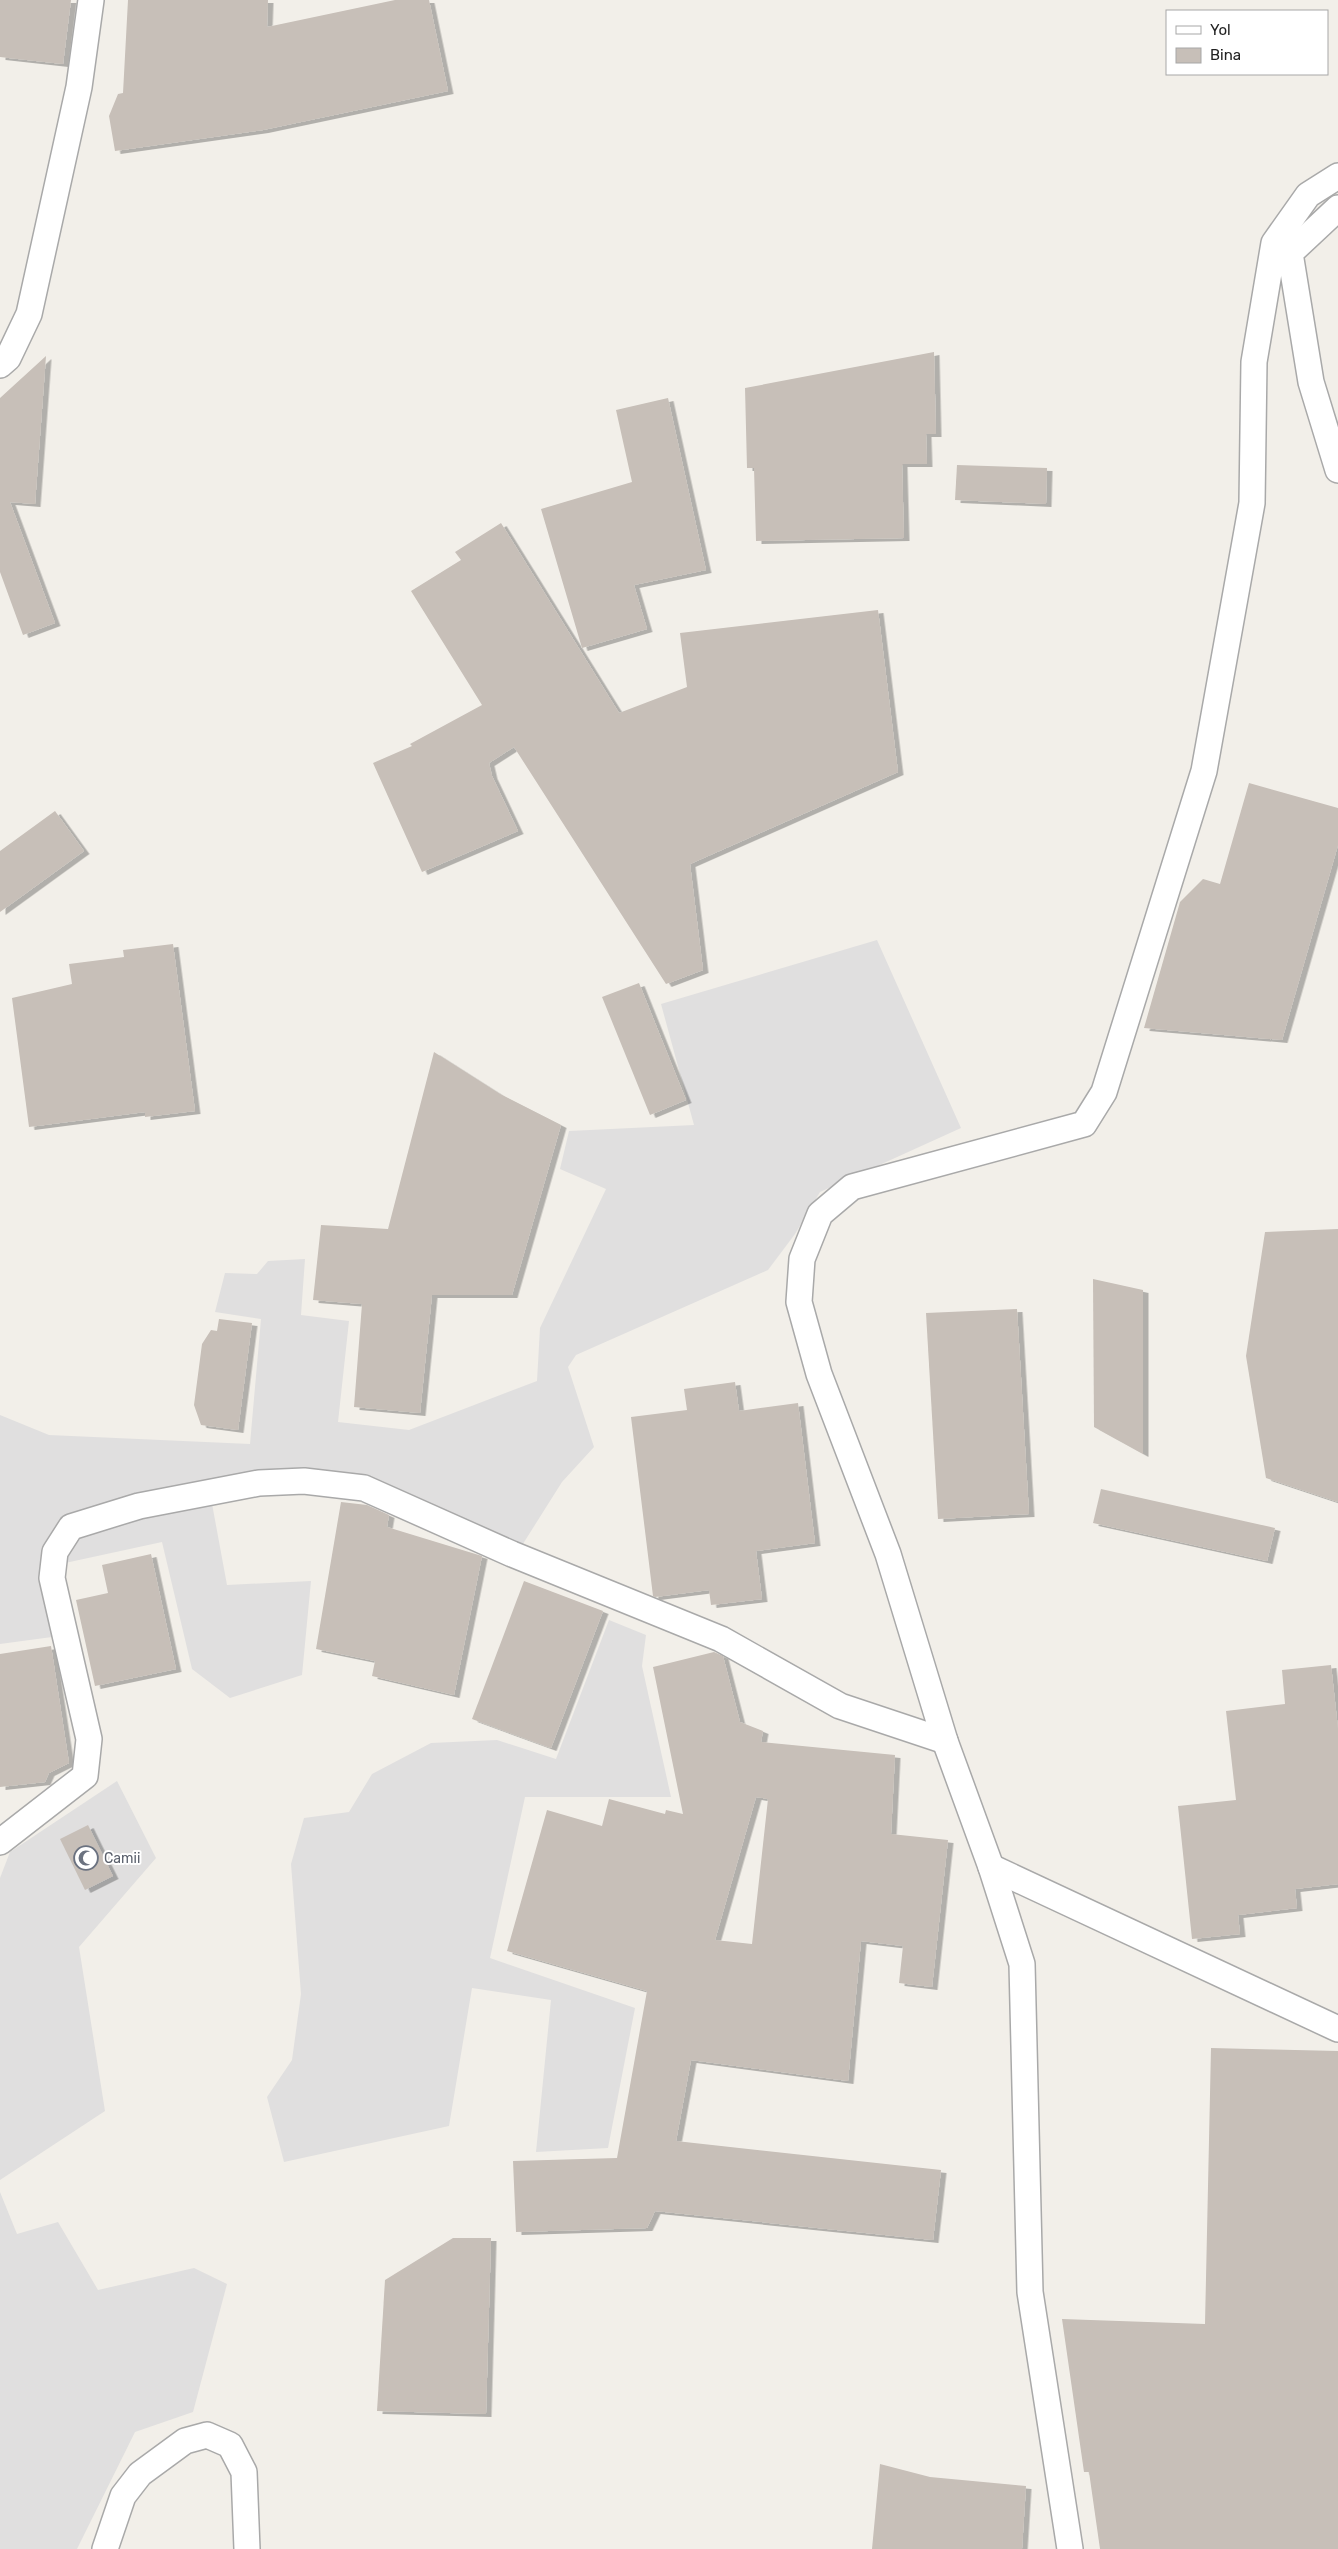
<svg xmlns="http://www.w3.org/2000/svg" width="1338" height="2549" viewBox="0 0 1338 2549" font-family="Rubik,sans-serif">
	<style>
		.residential { fill: #e0dfdf }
		.building { fill: #c7bfb8; fill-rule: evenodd; filter: url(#shadow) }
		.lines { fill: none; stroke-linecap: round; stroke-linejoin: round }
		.minor-casing { stroke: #a9a9a9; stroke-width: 28 }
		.minor { stroke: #fff; stroke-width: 25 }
		.labels { text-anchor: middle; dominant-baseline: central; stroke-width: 4; stroke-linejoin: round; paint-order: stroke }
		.worship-label { font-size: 14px; fill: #5b616d; stroke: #fff; text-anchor: start }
	</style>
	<defs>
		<filter id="shadow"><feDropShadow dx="5.5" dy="3" stdDeviation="0" flood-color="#0004"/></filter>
	</defs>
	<rect width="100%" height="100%" fill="#f2efe9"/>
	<g class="residential">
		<path d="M877 940 961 1128 820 1192 795 1234 768 1270 576 1355 568 1367 594 1447 562 1482 521 1547 394 1488 336 1473 208 1482 227 1585 311 1581 302 1675 230 1698 192 1669 162 1542 42 1568 52 1637 0 1644V1415L49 1435 250 1444 261 1319 215 1312 225 1273 257 1274 268 1261 305 1259 301 1315 349 1321 338 1422 409 1430 537 1381 540 1328 606 1189 560 1169 569 1131 694 1125 661 1004Z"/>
		<path d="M609 1620 646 1635 642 1666 671 1797H525L490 1958 635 2008 608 2148 536 2152 551 2000 472 1988 449 2126 284 2162 267 2097 292 2060 301 1994 291 1864 304 1818 349 1812 372 1774 431 1743 497 1740 556 1759Z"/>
		<path d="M117 1781 156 1858 79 1947 105 2111 0 2180V1878L10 1852Z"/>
		<path d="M0 2192 17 2234 58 2222 98 2290 194 2268 227 2284 193 2412 135 2432 77 2549H0Z"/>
	</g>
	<g class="building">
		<path d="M0 0H71L63 64 0 57Z"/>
		<path d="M128 0H268L267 27 395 0H429L448 91 263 130 115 151 109 116 118 94 123 93Z"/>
		<path d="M934 352 936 434H926L927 464H902L904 538 756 541 754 468H747L745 388Z"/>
		<path d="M46 356 35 504 10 502 55 623 23 635 0 572V398Z"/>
		<path d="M668 398 706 570 634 585 647 629 582 648 541 509 632 482 616 410Z"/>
		<path d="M957 465 1047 468 1046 504 955 500Z"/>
		<path d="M501 523 619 713 687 687 680 633 878 610 898 772 690 864 703 970 666 984 514 747 489 763 492 776 518 831 422 872 373 763 412 746 410 744 482 705 411 591 461 560 455 552Z"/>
		<path d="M1249 783 1338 808V845L1282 1040 1144 1028 1180 902 1203 879 1220 884Z"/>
		<path d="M55 811 84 851 0 912V851Z"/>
		<path d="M173 944 195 1111 145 1117V1112L29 1127 12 998 72 984 69 964 124 957 123 950Z"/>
		<path d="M639 983 686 1100 650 1115 602 997Z"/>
		<path d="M434 1052 500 1094 561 1125 512 1295H432L420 1413 354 1407 362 1304 313 1300 321 1225 388 1229Z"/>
		<path d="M1338 1229V1502L1266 1478 1246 1356 1265 1232Z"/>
		<path d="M1093 1279 1143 1290V1454L1094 1427Z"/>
		<path d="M1017 1309 1029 1514 938 1519 926 1313Z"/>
		<path d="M219 1319 252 1323 238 1430 201 1425 194 1405 202 1344 211 1330 217 1331Z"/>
		<path d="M735 1382 739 1411 798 1403 815 1543 756 1551 762 1599 711 1605 709 1590 655 1597 653 1596 631 1417 687 1410 684 1389Z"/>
		<path d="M1101 1489 1275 1528 1267 1561 1093 1523Z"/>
		<path d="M341 1502 367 1505 389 1515 387 1527 482 1556 454 1695 372 1676 375 1661 316 1649Z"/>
		<path d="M151 1554 176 1669 95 1686 76 1600 108 1593 102 1565Z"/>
		<path d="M524 1581 603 1611 551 1748 472 1719Z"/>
		<path d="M51 1646 69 1763 49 1773 45 1782 0 1787V1654Z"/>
		<path d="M714 1652 723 1656 740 1722 763 1731 761 1742 895 1755 891 1834 948 1840 932 1987 899 1983 903 1946 861 1941 848 2081 691 2060 676 2141 941 2170 933 2240 655 2211 647 2228 516 2232 513 2161 617 2158 647 1991 507 1951 547 1810 602 1826 609 1799 665 1814 666 1810 683 1814 653 1667ZM756 1797 768 1799 752 1944 715 1940Z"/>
		<path d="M1331 1665 1338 1729V1884L1295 1889 1297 1908 1238 1915 1240 1934 1192 1939 1178 1806 1236 1800 1226 1711 1285 1704 1282 1670Z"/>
		<path d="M88 1825 113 1876 85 1890 60 1839Z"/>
		<path d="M1211 2048 1338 2051V2549H1100L1089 2472H1084L1062 2319 1205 2324Z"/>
		<path d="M453 2238H491L486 2414 377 2411 385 2280Z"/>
		<path d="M880 2464 930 2477 1026 2486 1022 2549H872Z"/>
	</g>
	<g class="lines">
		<g class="minor-casing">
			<g id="minor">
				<path d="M1338 208 1290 253 1311 382 1338 470"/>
				<path d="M0 365 8 358 29 314 79 87 91 0"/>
				<path d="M0 1842 85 1776 89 1739 52 1578 55 1552 71 1527 139 1506 259 1483 304 1481 364 1488 512 1554 721 1639 840 1706 945 1741"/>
				<path d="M991 1867 1338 2029"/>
				<path d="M105 2549 123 2496 140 2474 185 2441 207 2435 230 2445 244 2472 247 2549"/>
				<path d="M1070 2549 1030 2292 1022 1964 991 1867 945 1741 888 1554 819 1374 799 1302 802 1259 820 1214 852 1187 1084 1124 1104 1092 1204 771 1252 503 1254 362 1274 243 1308 195 1338 176"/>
			</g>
		</g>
		<use href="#minor" class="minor"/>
	</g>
	<defs>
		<g id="mosque-ring" transform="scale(1.25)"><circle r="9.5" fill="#fff" stroke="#6b7280" stroke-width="1.5"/><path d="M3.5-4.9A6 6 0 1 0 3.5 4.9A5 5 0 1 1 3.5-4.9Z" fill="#6b7280"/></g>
	</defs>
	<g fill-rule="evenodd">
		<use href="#mosque-ring" x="86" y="1858"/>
	</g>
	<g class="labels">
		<g class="worship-label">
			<text x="104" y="1858">Camii</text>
		</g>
	</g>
	<rect x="1166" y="10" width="162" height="65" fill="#ffffff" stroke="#a7a7a7"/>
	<rect x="1176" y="26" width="25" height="8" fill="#ffffff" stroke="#a7a7a7"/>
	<text x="1210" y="35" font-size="15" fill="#222222">Yol</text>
	<rect x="1176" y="48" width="25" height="15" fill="#c7bfb8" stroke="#a7a7a7"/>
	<text x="1210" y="60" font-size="15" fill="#222222">Bina</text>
</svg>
